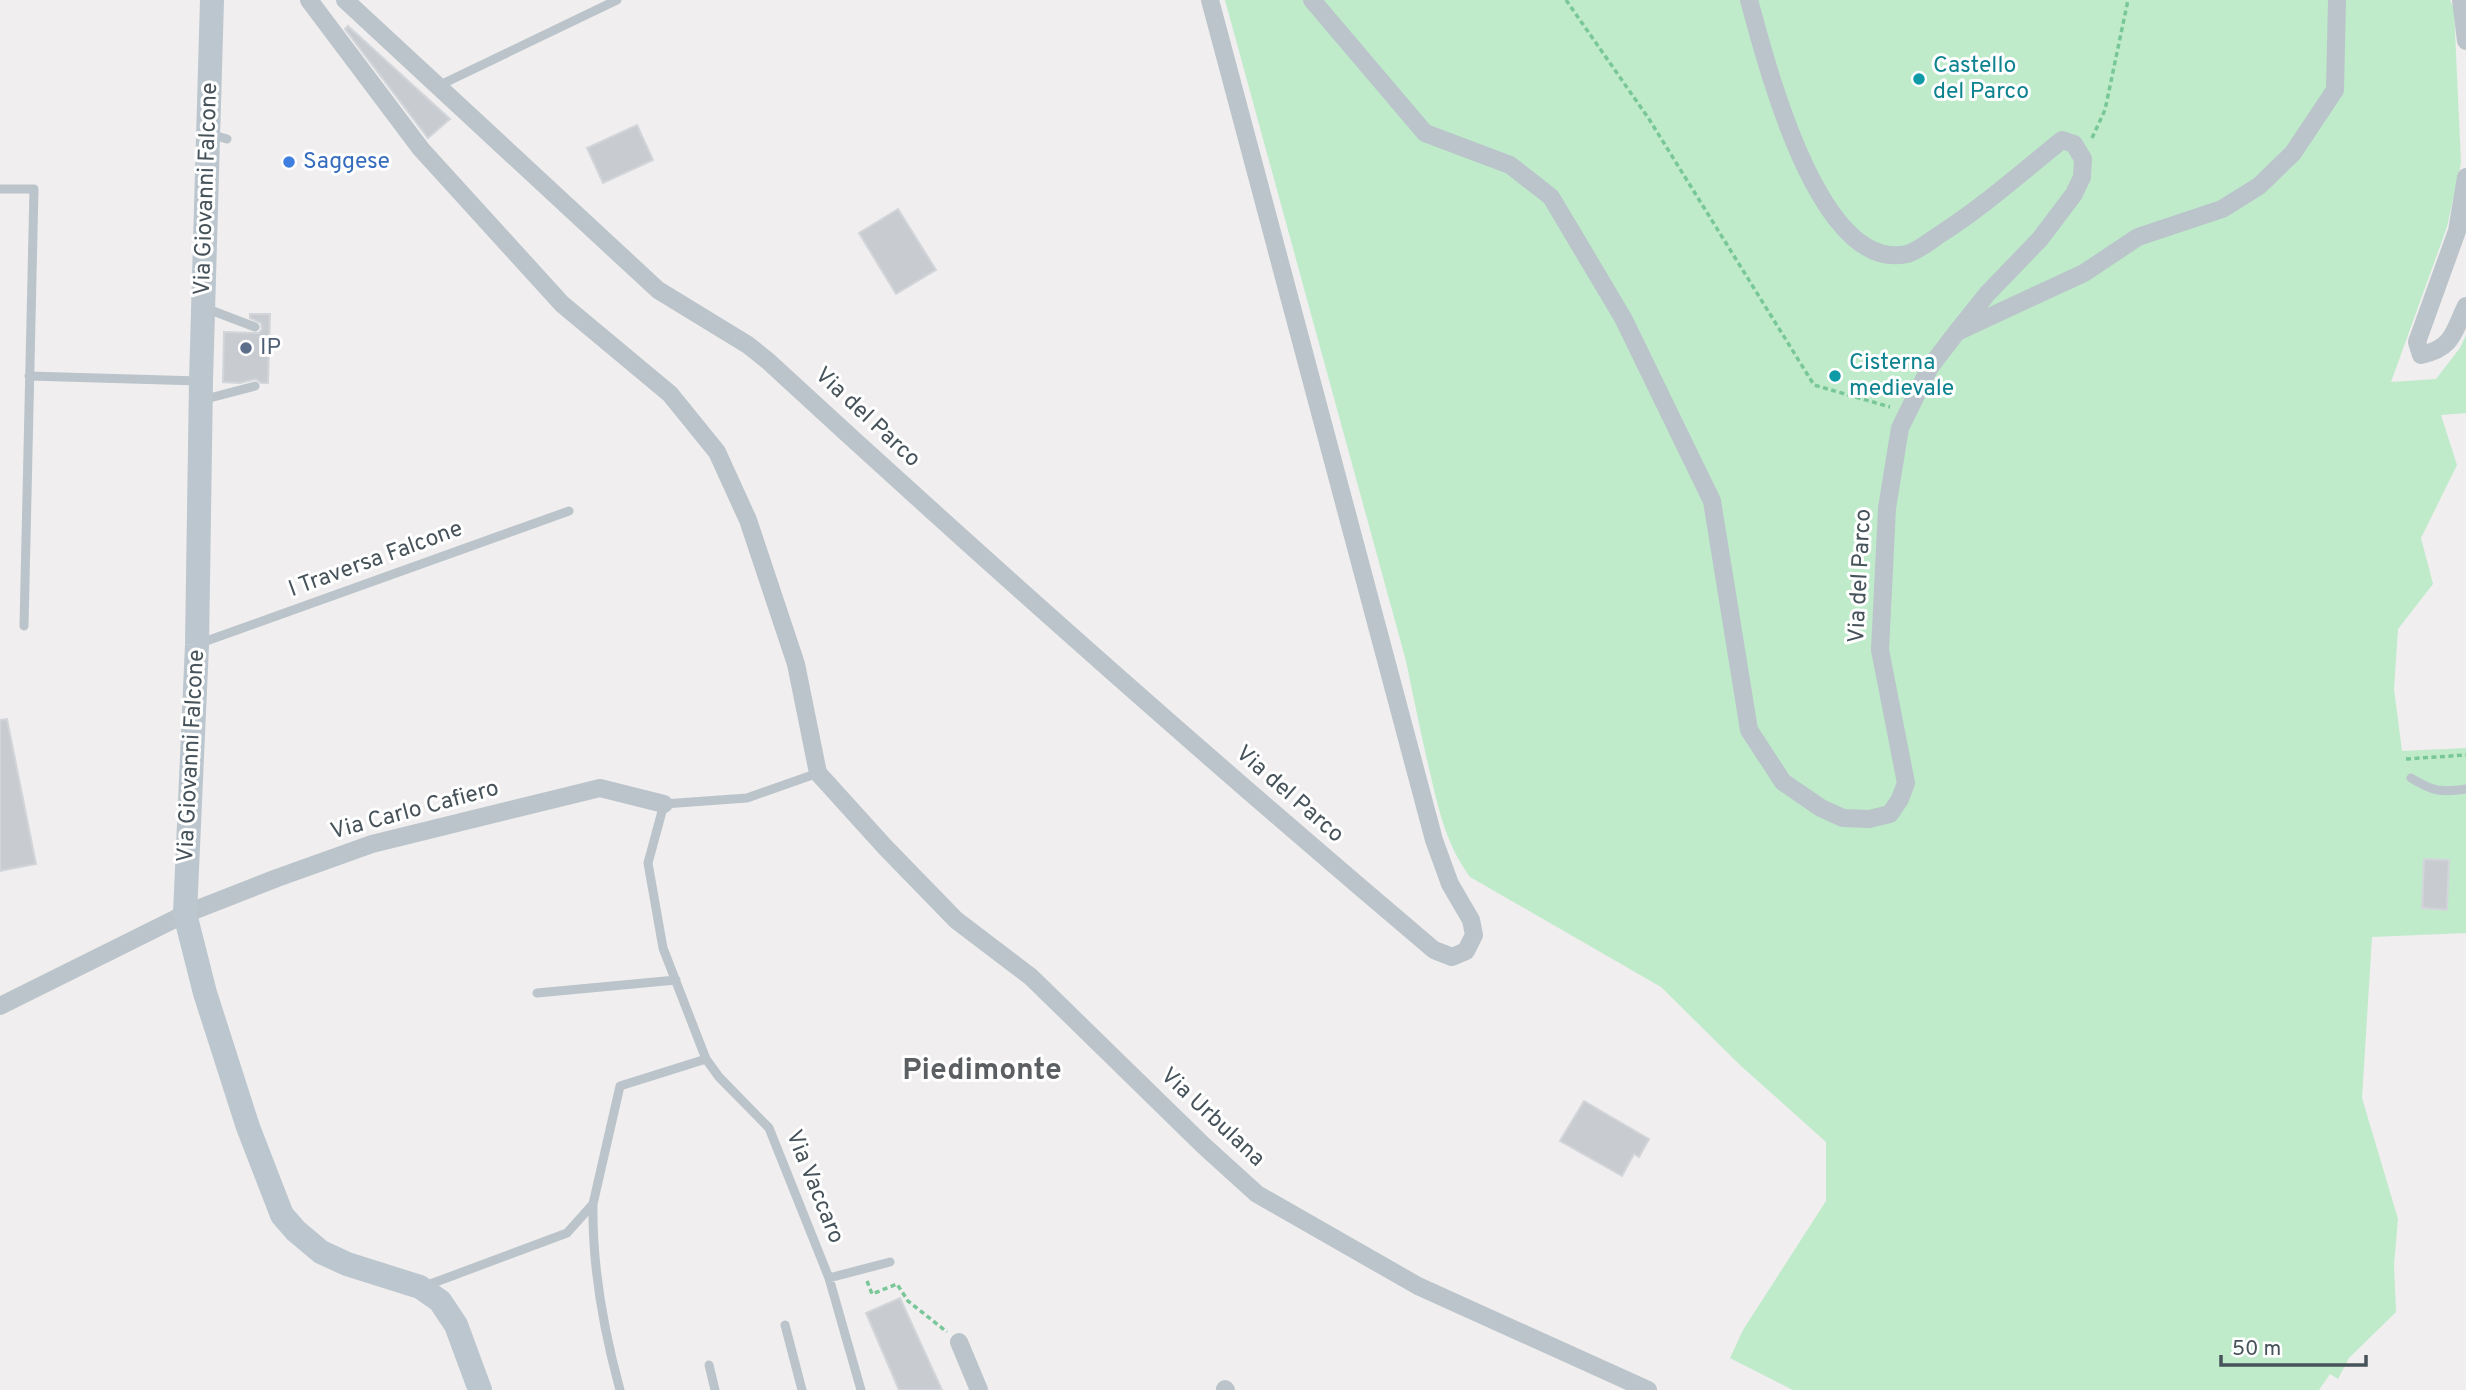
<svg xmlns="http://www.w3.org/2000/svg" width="2466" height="1390" font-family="Overpass,sans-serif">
<rect width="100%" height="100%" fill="#f0eeee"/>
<path fill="#bfebcb" d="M1225,0h1225l4,9 7,154 -14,64 -56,155 45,-3 24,-31 6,-13v78l-25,2 16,50 -36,73 12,46 -35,45 -4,60 8,62 64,-3v185l-94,4 -10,161 36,121 -4,46 2,47 -47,46 -11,21 -8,-5 -11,16h-526l-63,-32 13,-28 83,-129v-59l-85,-76 -80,-79 -191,-110c-23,-32 -30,-62 -39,-100 -9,-38 -17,-77 -25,-116z"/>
<path fill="#c8ccd0" stroke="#d2d5d9" stroke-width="2" d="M348,26l102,93 -22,19 -83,-109z
M637,125l16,35 -50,23 -16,-35z
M898,209l38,61 -40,24 -37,-61z
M250,314h20l-2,69h-7l-5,-4 -16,4 -17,-1 1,-50 35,1 3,-4 -1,-6 -11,-5z
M7,719l29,145 -36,7v-151z
M2424,859l25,1 -2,50 -25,-2z
M1584,1101l65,38 -10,18 -5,-3 -12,22 -62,-35z
M900,1298l42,92h-43l-33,-77z"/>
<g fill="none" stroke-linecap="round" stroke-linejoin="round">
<path stroke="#79c798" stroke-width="3.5" stroke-dasharray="5 3.5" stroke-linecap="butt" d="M1566,0l83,119 165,266 76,22
M2092,138l13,-28 23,-110
M2406,759l60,-4
M867,1281l5,13 25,-10 11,17 39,31"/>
<path stroke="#bac4ca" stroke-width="9" d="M438,86l179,-86
M210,134l17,5
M0,189h34l-10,437
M205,308l50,19
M29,376l170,5
M202,400l53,-14
M198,644l371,-133
M2411,778c21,13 30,15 55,11
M537,993l139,-13
M706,1059l13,18 50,51 60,150 61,-16
M593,1204c-1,64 10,124 27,186
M829,1278l32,112
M425,1286l142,-53 26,-29 27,-118 86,-27 -43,-111 -15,-85 16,-59 83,-6 71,-25
M785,1325l17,65
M709,1365l6,25"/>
<path stroke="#bac4ca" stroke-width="18" d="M309,0l112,149 141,155 108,90 47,58 31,68 48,144 22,109 67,74 71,73 75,57 173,169 53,48 161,92 230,104
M345,0l313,290 90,55 20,16c218,201 439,397 666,589l18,7 14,-6 8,-16 -3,-15 -21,-36 -16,-44 -224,-840
M1312,0l113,133 85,32 41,32 72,121 89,183 37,229 34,52 38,26 22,10 26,1 21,-5 10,-15 6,-16 -26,-133 7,-142 13,-80 30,-61 26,-34 31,-39 53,-55 34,-45 8,-17 1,-18 -9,-15 -12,-4c-41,33 -79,67 -123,95 -9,6 -21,16 -32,19 -89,20 -141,-193 -158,-254
M2461,0l5,41
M2466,177l-9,54 -40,111 4,13c32,-7 32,-22 45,-49
M1959,331l125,-58 54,-36 84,-28 37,-23 34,-33 42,-63 2,-90
M0,1006l185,-92 92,-36 95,-34 228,-56 64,16
M959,1342l20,48
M1225,1389l1,1"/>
<path stroke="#bbc6ce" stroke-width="24" d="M212,0l-11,381 -4,264 -12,269 20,79 43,134 34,88 14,16 25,21 26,12 73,23 20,14 16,24 24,65"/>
</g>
<g fill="#0f9aa8" stroke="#fff" stroke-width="2.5">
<circle cx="1919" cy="79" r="7"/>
<circle cx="1835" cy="376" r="7"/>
</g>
<circle fill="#3f7fe0" stroke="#fff" stroke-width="2.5" cx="289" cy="162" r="7"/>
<circle fill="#5c6f8a" stroke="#fff" stroke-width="2.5" cx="246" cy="348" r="7"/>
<g text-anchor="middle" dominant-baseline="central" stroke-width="6" stroke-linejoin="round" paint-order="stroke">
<g font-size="23" fill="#0d838f" stroke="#fff" text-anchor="start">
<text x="1933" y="66">Castello<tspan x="1933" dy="26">del Parco</tspan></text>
<text x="1849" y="363">Cisterna<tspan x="1849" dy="26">medievale</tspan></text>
</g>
<g font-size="23" fill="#366cbe" stroke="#fff" text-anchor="start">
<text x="303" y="162">Saggese</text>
</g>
<g font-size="23" fill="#47535a" stroke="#fff">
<text transform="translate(207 189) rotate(-88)">Via Giovanni Falcone</text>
<text transform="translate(867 418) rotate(43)">Via del Parco</text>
<text transform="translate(376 560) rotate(-20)">I Traversa Falcone</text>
<text transform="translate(1861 576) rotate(-87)">Via del Parco</text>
<text transform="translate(192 756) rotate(-87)">Via Giovanni Falcone</text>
<text transform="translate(1289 795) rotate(41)">Via del Parco</text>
<text transform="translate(415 811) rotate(-15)">Via Carlo Cafiero</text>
<text transform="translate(1212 1118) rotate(43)">Via Urbulana</text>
<text transform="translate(814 1187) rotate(68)">Via Vaccaro</text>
</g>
<g font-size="23" fill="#4e5e75" stroke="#fff" text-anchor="start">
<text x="260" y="348">IP</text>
</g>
<g font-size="30" font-weight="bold" fill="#5b5f62" stroke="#fff">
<text x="982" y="1071">Piedimonte</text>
</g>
</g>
<path d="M2221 1355v10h145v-10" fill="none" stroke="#47535a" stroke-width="3.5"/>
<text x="2232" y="1355" font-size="21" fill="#47535a" stroke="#ffffff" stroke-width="5" paint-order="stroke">50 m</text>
</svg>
